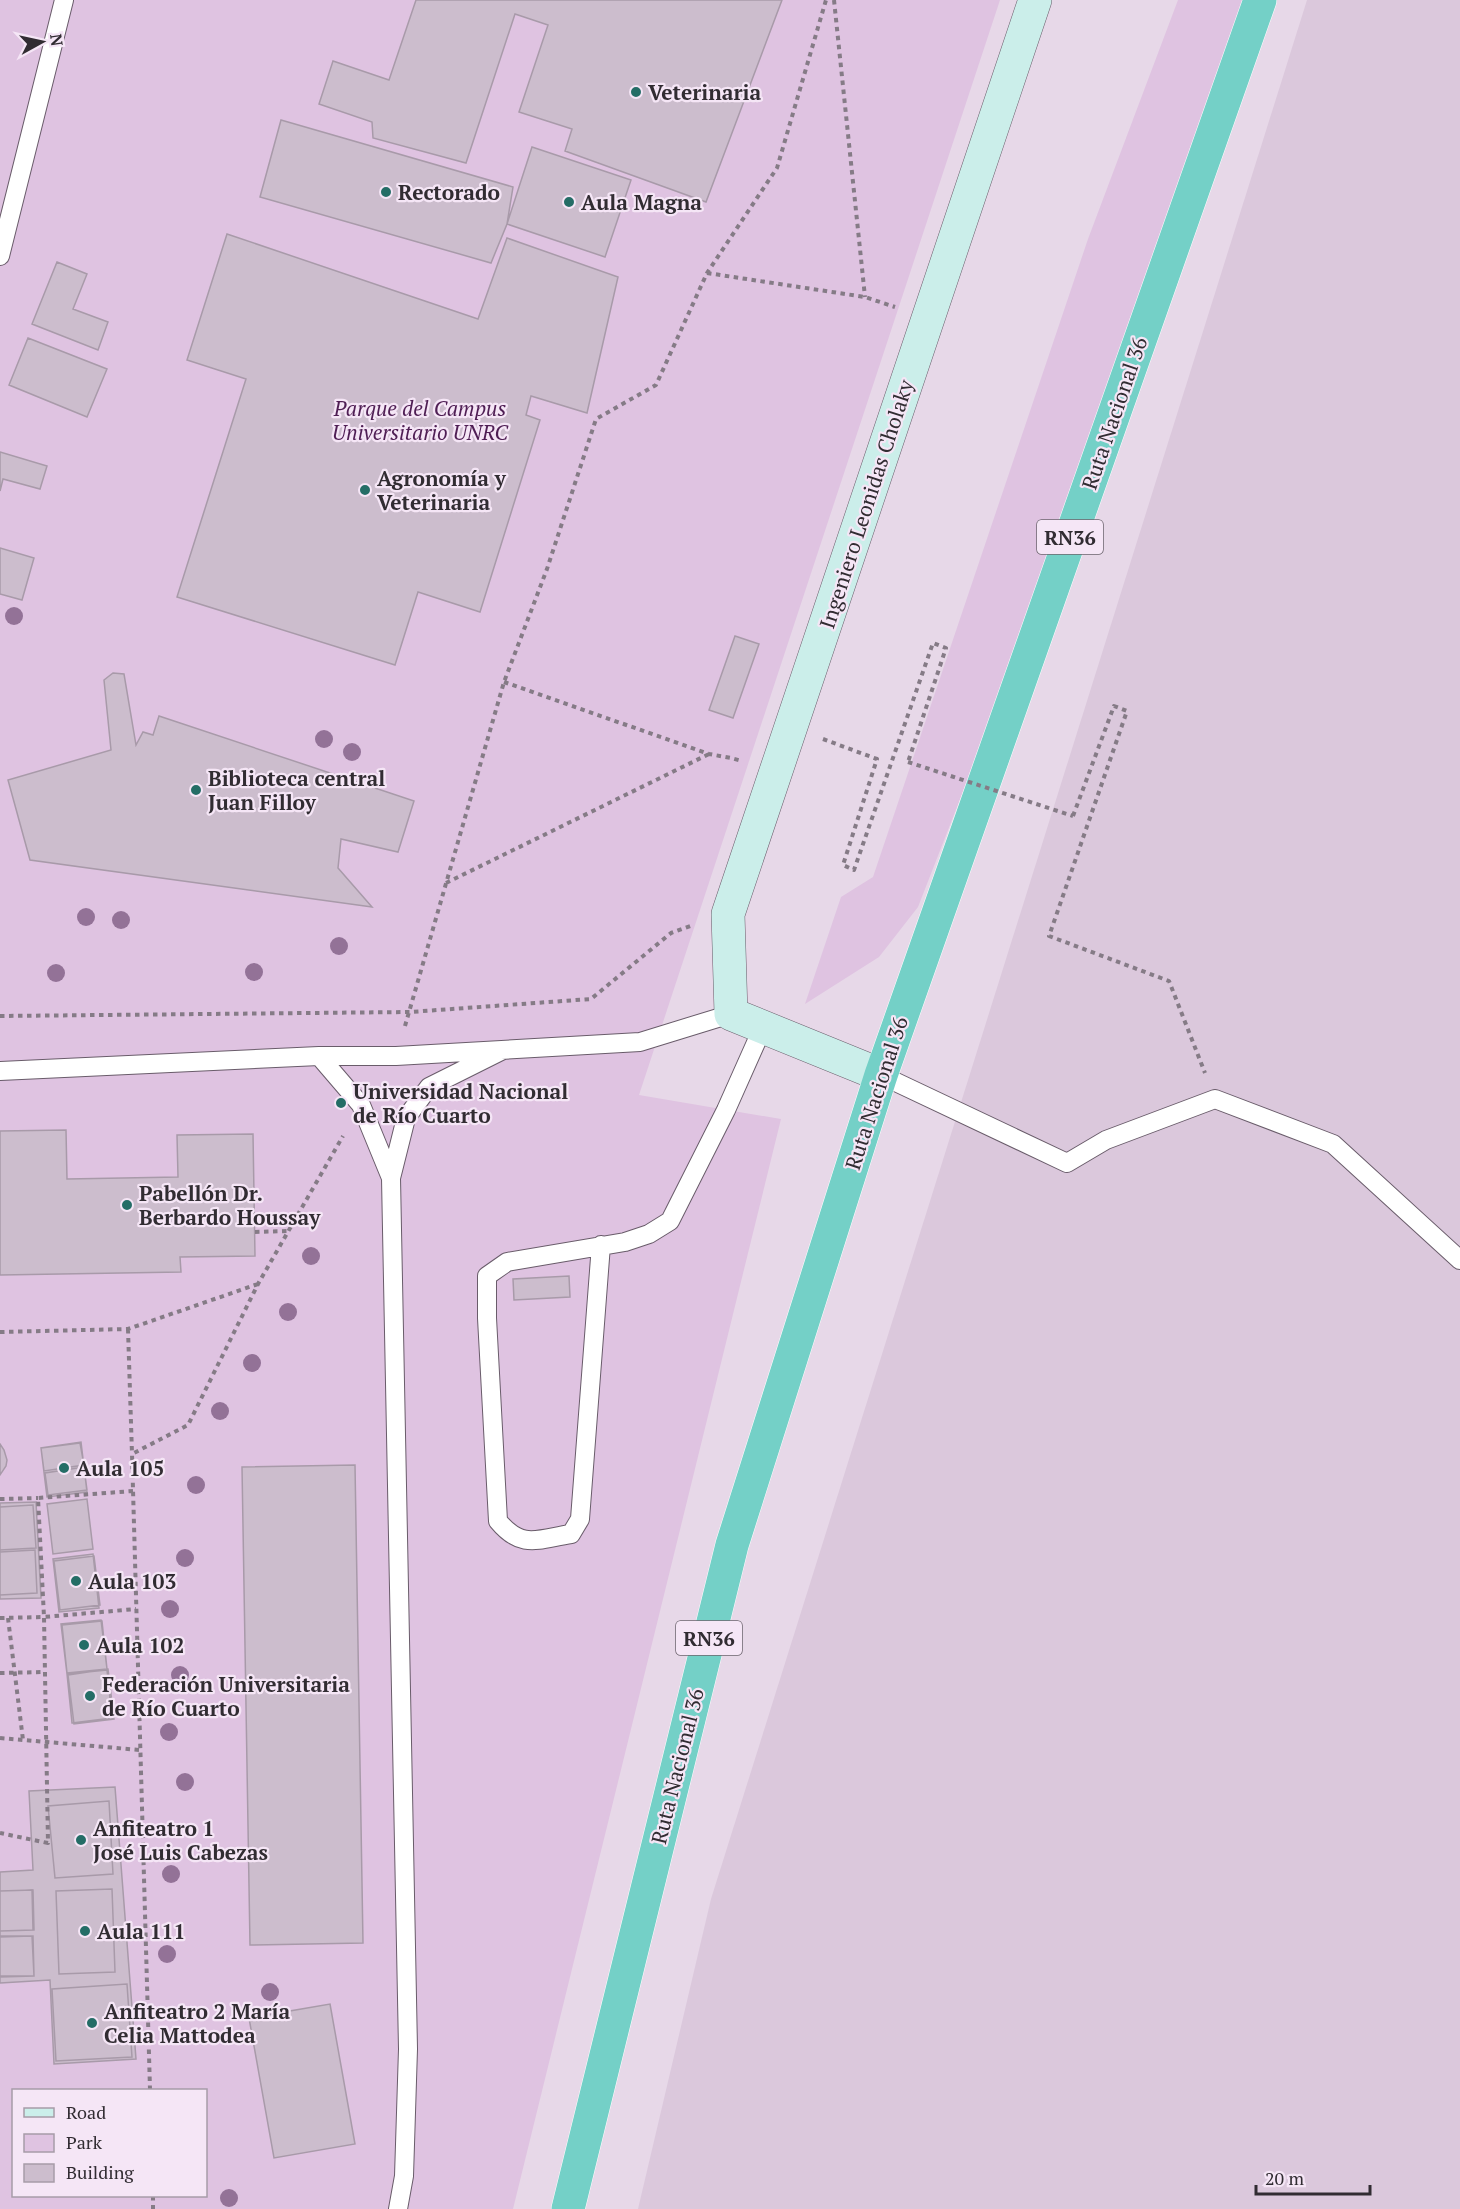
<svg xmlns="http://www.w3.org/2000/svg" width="1460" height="2209" font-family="'PT Serif',serif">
<rect width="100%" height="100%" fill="#e7d8e8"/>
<path fill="#dbc8dc" d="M1307,0h153v2209h-822l73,-310z"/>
<path fill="#dfc3e1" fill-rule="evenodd" d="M0,0h1000l-361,1095 142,24 -268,1090h-513zM14,2090h192v106h-192z
M1178,0h65l-261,743 -64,164 -39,50 -74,47 36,-107 32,-20 215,-638z"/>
<path fill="#ccbdcd" stroke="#a89aa9" stroke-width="1.5" d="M416,0h366l-76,202 -141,-51 7,-22 -53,-17 29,-87 -33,-11 -49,149 -93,-25 -1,-16 -53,-18 14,-43 56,19z
M281,120l232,67 -6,37 -16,39 -231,-66z
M532,147l99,33 -26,77 -98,-33z
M227,234l251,85 29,-81 111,39 -31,136 -56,-17 -5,19 14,5 -60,192 -62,-20 -23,73 -218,-68 69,-218 -59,-19z
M57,262l30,12 -14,35 35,13 -10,28 -66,-26z
M28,338l79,31 -20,48 -78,-32z
M0,452l47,14 -7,23 -37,-10 -3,12z
M0,548l34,10 -12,42 -22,-6z
M735,636l24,8 -26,74 -24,-8z
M113,673l11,1 12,71 7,-13 10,3 6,-19 255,85 -16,51 -57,-13 -3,29 34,39 -342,-47 -22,-80 103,-30 -7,-70z
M66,1130l1,49 111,-2 -1,-42 76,-1 2,122 -75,1 1,15 -181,3v-144z
M569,1276l1,21 -56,3 -1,-21z
M81,1442l6,50 -40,5 -6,-49z
M80,1443l4,22 -40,6 -3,-23z
M0,1444l4,6 3,10 -1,6 -6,9z
M355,1465l8,478 -113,2 -8,-478z
M84,1467l3,23 -39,5 -3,-22z
M87,1499l6,50 -40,5 -6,-50z
M36,1502l5,96 -41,1v-96z
M33,1505l3,43 -36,2v-43z
M35,1550l2,43 -37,2v-43z
M93,1554l6,54 -40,4 -6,-53z
M94,1556l6,49 -40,5 -6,-49z
M101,1620l6,49 -40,5 -6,-50z
M102,1621l5,48 -40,4 -5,-48z
M108,1669l6,50 -40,5 -6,-49z
M107,1670l5,48 -40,5 -5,-49z
M115,1787l21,272 -82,5 -4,-84 -50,3v-111l33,-2 -4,-79z
M109,1801l4,73 -58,4 -7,-72z
M112,1889l3,83 -56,2 -3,-83z
M32,1890l1,40 -33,1v-40z
M33,1890l1,40 -34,1v-40z
M0,1936h33l1,40h-34z
M32,1936l2,40 -34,1v-40z
M127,1984l5,73 -76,4 -4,-72z
M330,2004l25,140 -81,14 -25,-140z"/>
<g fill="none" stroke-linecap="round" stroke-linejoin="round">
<defs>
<path id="service" d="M0,256l64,-256
M319,1056l42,49 30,73
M0,1071l319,-15h77l244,-14 91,-28
M881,1075l186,88 39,-23 109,-41 118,45 127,116
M601,1245l-21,274 -9,15c-33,5 -49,16 -73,-13l-11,-203v-42l20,-14 118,-20 24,-8 21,-13 56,-111 37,-83
M398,2209l6,-33 4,-127 -17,-871 15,-60 23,-31 72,-36"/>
<path id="secondary" d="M881,1075l-150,-61 -3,-100 307,-914"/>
<path id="trunk" d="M568,2209l164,-664 149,-470 379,-1075"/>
</defs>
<use href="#service" stroke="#695c6a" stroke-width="20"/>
<use href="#secondary" stroke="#695c6a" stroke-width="34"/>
<use href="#trunk" stroke="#fff" stroke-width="34"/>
<path stroke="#857b86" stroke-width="4" stroke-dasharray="4.5 4.5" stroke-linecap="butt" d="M834,0l31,297
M707,273l158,24 30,10
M504,682l205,72 22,4 11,3
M823,739l54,20 -34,106 11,5 79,-227 13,5 -38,114
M1073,816l41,-110 13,5 -78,225 120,45 36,92
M446,883l263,-129
M0,1016l410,-4 181,-13 80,-66 22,-8
M405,1026l99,-344 43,-113 49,-150 60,-34 51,-112 70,-105 49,-168
M255,1232l34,-1
M128,1329l4,125
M0,1332l128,-3 130,-45
M133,1491l-95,7 6,119 92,-8
M0,1499l38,-1
M0,1618l44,-1 4,226 -48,-10
M8,1618l15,122
M0,1673l45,-1
M0,1738l140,12
M150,2090l-18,-636 56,-29 70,-141 85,-148
M153,2196v13"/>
<use href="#service" stroke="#fff" stroke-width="18"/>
<use href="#secondary" stroke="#cbeeea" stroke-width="33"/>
<use href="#trunk" stroke="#74d0c7" stroke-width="33"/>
<path stroke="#857b86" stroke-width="4" stroke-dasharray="4.5 4.5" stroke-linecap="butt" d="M908,762l165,54"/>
</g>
<g fill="#937297">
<circle cx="14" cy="616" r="9"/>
<circle cx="324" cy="739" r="9"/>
<circle cx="352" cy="752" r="9"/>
<circle cx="86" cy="917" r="9"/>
<circle cx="121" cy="920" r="9"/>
<circle cx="339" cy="946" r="9"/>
<circle cx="254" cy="972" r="9"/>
<circle cx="56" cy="973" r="9"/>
<circle cx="311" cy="1256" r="9"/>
<circle cx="288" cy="1312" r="9"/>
<circle cx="252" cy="1363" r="9"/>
<circle cx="220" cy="1411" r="9"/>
<circle cx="196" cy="1485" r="9"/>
<circle cx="185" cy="1558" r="9"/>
<circle cx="170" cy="1609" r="9"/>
<circle cx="180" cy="1675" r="9"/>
<circle cx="169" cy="1732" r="9"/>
<circle cx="185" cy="1782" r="9"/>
<circle cx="171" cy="1874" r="9"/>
<circle cx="167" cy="1954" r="9"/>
<circle cx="270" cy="1992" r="9"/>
<circle cx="229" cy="2198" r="9"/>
</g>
<g fill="#246d66" stroke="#f5e6f6" stroke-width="2">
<circle cx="636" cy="92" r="6"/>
<circle cx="386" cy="192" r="6"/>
<circle cx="569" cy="202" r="6"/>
<circle cx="365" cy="490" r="6"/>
<circle cx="196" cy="790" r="6"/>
<circle cx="341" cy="1103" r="6"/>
<circle cx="127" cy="1205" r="6"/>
<circle cx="64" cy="1468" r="6"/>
<circle cx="76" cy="1581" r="6"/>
<circle cx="84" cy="1645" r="6"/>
<circle cx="90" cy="1696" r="6"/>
<circle cx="81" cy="1840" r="6"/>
<circle cx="85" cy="1931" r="6"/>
<circle cx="92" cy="2023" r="6"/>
</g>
<g text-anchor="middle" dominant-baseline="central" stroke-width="4.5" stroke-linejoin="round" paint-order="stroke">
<g fill="#f5e6f6" stroke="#6c646d" stroke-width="1.5">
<rect x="1037" y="520" width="66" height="34" rx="4.5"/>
<rect x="676" y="1621" width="66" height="34" rx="4.5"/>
</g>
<g font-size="20" font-weight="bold" fill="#312c32">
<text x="1070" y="537">RN36</text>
<text x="709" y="1638">RN36</text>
</g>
<g font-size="21" font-weight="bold" fill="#312c32" stroke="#f5e6f6" text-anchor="start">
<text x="648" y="92">Veterinaria</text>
<text x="398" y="192">Rectorado</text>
<text x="581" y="202">Aula Magna</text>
<text x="377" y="478">Agronomía y<tspan x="377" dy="24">Veterinaria</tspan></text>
<text x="208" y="778">Biblioteca central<tspan x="208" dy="24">Juan Filloy</tspan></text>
<text x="353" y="1091">Universidad Nacional<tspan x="353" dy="24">de Río Cuarto</tspan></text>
<text x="139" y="1193">Pabellón Dr.<tspan x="139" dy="24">Berbardo Houssay</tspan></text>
<text x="76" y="1468">Aula 105</text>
<text x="88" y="1581">Aula 103</text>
<text x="96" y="1645">Aula 102</text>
<text x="102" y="1684">Federación Universitaria<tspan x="102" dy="24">de Río Cuarto</tspan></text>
<text x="93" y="1828">Anfiteatro 1<tspan x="93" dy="24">José Luis Cabezas</tspan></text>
<text x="97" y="1931">Aula 111</text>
<text x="104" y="2011">Anfiteatro 2 María<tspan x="104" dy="24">Celia Mattodea</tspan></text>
</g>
<g font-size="21" font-style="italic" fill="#4f1e54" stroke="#f5e6f6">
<text x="420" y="408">Parque del Campus<tspan x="420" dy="24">Universitario UNRC</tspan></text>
</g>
<g font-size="21" fill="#312c32" stroke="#f5e6f6">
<text transform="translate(1114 413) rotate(-71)">Ruta Nacional 36</text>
<text transform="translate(866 504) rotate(-72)">Ingeniero Leonidas Cholaky</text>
<text transform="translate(876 1093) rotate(-72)">Ruta Nacional 36</text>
<text transform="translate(677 1766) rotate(-76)">Ruta Nacional 36</text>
</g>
</g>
<rect x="12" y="2089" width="195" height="108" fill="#f5e6f6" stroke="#a79ca8" stroke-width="1.5"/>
<rect x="24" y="2108" width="30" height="9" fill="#cbeeea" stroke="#a79ca8" stroke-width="1.5"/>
<text x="66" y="2119" font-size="18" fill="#312c32">Road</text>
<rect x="24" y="2134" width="30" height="18" fill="#dfc3e1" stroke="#a79ca8" stroke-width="1.5"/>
<text x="66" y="2149" font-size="18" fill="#312c32">Park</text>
<rect x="24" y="2164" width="30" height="18" fill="#ccbdcd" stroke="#a79ca8" stroke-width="1.5"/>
<text x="66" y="2179" font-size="18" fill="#312c32">Building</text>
<g transform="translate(42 42) rotate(82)" stroke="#f5e6f6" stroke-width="4.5" paint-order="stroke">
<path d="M0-4.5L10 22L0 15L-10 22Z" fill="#312c32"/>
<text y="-9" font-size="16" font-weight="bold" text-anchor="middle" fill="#312c32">N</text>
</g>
<path d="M1256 2185v9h114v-9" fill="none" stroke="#312c32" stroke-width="3"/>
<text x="1265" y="2185" font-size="18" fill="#312c32" stroke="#f5e6f6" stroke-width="4.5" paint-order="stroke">20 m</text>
</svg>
